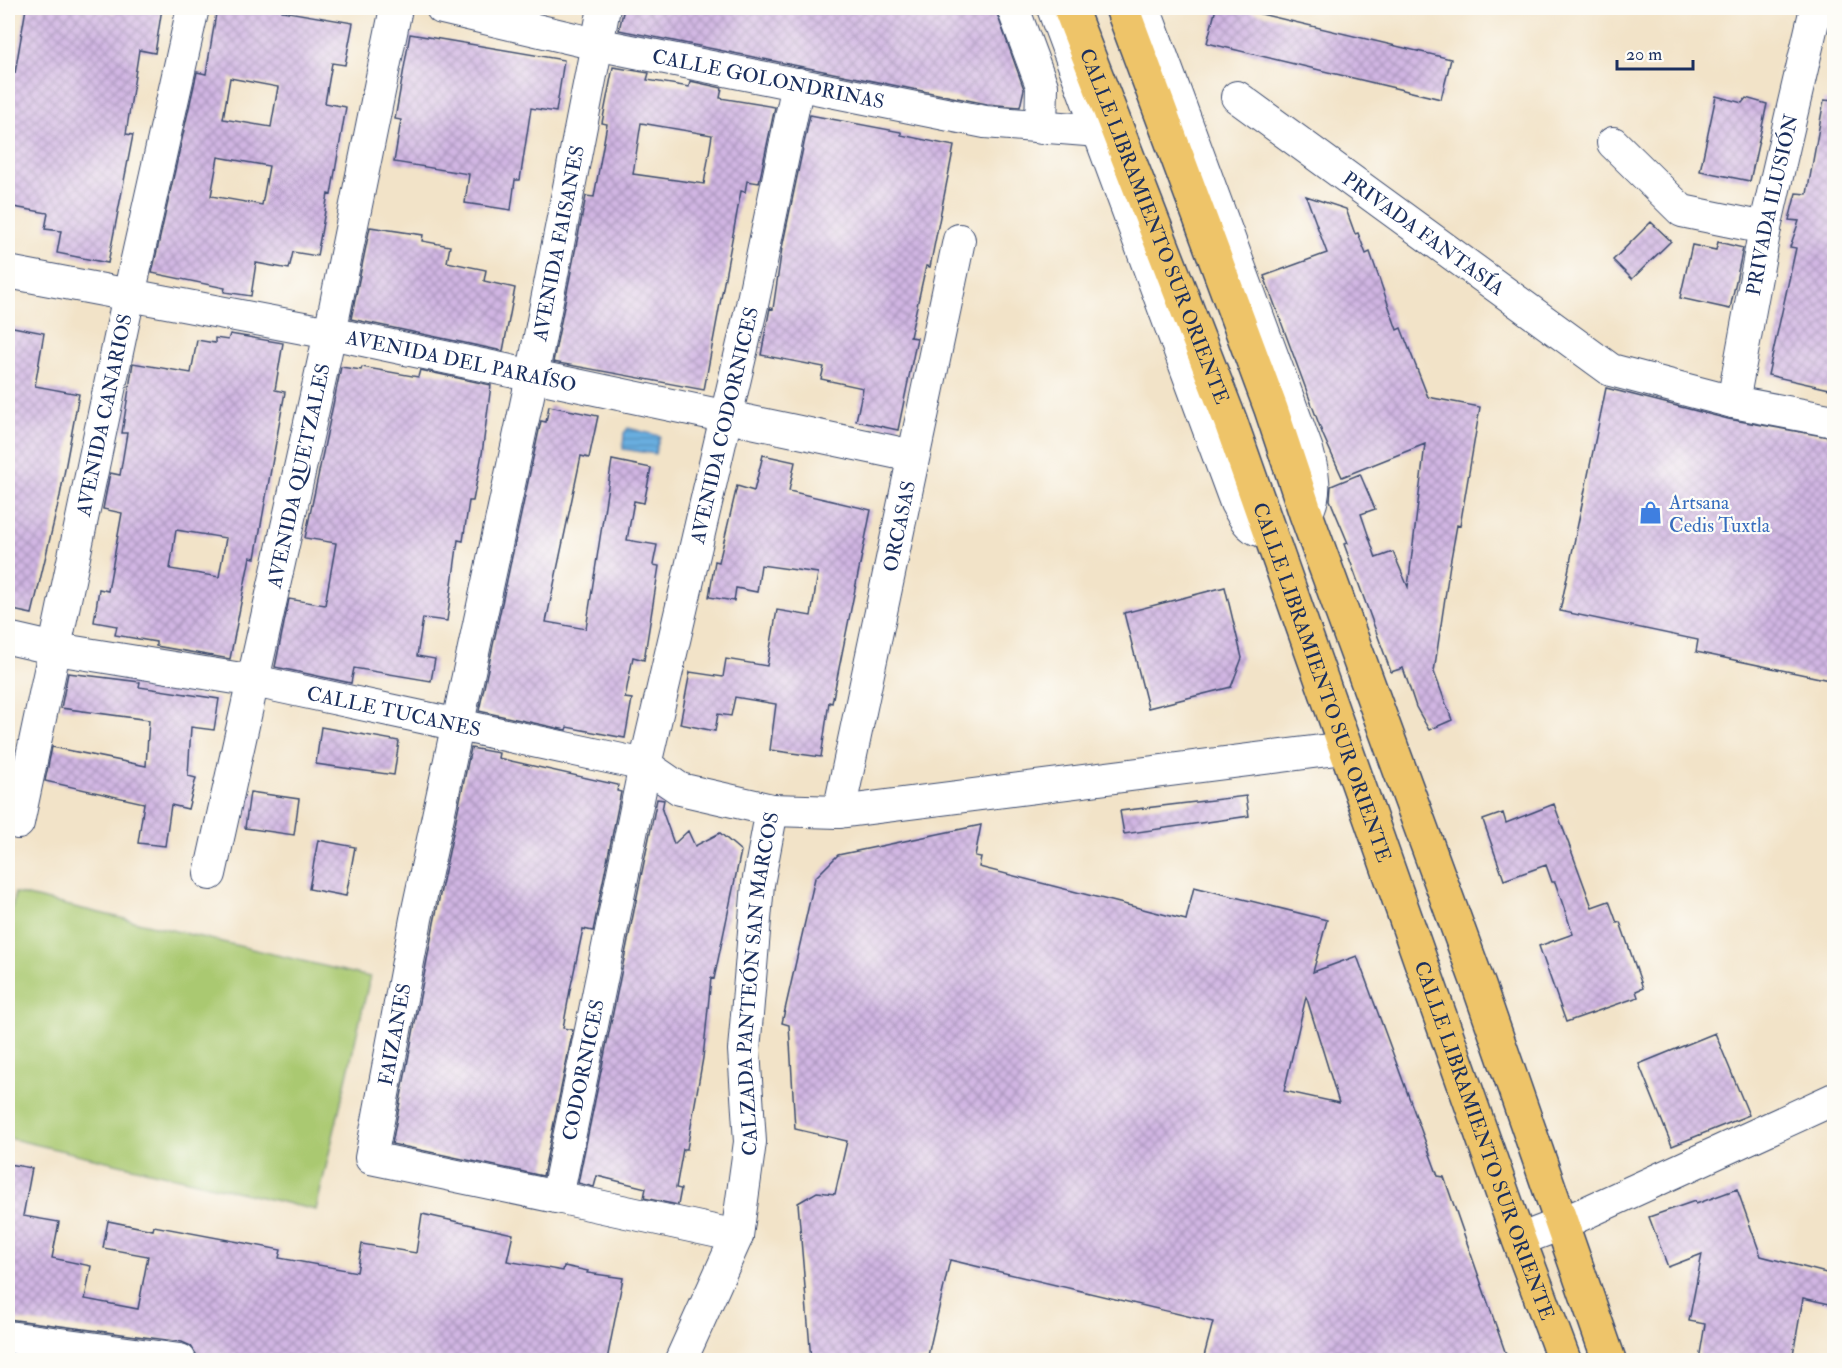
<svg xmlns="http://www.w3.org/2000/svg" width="1842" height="1368" font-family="'IM FELL Double Pica',serif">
<defs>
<pattern id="water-rules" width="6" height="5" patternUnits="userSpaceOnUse" patternTransform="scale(1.5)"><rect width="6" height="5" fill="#69afe0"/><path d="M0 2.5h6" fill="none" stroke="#568fb9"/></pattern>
<pattern id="building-cross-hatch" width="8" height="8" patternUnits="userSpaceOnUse" patternTransform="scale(1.5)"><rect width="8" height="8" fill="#d1b6e3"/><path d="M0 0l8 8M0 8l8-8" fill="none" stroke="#a994bb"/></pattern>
</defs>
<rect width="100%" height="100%" fill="#fdfcf7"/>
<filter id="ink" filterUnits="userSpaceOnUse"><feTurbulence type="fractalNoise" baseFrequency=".0167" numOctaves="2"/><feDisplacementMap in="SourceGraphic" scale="12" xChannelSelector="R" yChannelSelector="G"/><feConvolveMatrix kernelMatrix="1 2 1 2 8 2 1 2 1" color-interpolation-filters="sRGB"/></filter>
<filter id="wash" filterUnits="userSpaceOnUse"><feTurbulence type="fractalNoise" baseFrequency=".008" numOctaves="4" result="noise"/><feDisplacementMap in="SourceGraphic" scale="24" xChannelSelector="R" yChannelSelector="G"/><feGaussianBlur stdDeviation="1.35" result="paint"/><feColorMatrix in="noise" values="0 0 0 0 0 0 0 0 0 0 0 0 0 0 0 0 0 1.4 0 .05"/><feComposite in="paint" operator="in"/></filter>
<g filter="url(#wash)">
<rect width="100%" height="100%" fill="#f2e3c8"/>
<path fill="#aac971" stroke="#627c68" stroke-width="1.5" d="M15,893l355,84 -54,233 -308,-72v-211z"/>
<path fill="url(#water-rules)" stroke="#426f9f" stroke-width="1.5" d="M628,428l32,8 -5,18 -32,-5 1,-16z"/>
<g id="blocks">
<path fill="url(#building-cross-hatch)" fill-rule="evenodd" d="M26,8h56l34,5 1,-5h45l-7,45 -16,-3 -13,84 7,1 -25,128 -51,-10 4,-22 -16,-2 3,-16 -40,-7v-134l7,1z
M217,8h66l-1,3 71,12 -8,42 -13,-2 -7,40 21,4 -15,88 -3,-1 -11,62 -24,-4 -4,17 -33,-6 -5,33 -27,-4 1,-4 -73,-15 45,-201 9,2zM230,78l48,9 -7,40 -48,-8zM218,157l51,9 -7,39 -51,-9z
M624,8h371l29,81 -4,18 -33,-3 -368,-74z
M1216,8h20l215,51 -10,40 -234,-56z
M410,34l154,26 -8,52 -25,-4 -11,72h-5l-4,30 -46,-7 4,-29 -75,-12 7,-42 -6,-1z
M613,67l36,6 -2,7 42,7 1,-6 32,7 -2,10 55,9 -16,76 -12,-2 -2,11 -4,-1 -37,199 -151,-28 33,-166 8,1 13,-73 -5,-1zM641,123l71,12 -8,49 -71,-10z
M1716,96l26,7 4,-5 21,6 -17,77 -50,-10z
M1824,100l10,1v289l-66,-15 28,-127 -6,-1 9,-26 -10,-1 7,-27 11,1z
M810,115l91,17v3l53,11 -24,121 -4,-1 -16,71 7,1 -19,92 -42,-9 7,-33 -42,-9 3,-12 -63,-12 9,-47 3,1 9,-61z
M1306,196l40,13 9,25 3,-1 8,21 4,-2 27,78 4,-2 27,69 52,10 -20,119 -3,-1 -7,39 -16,108 18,48 -23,10 -13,-23 -13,-39 -12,4 -47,-128 4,-1 -18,-43 1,-14 29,-12 15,35 -14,5 15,44 17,-6 15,35 17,-143 -83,33 -19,-42 -59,-159 63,-23z
M1651,222l20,19 -39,38 -19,-19z
M370,227l53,8 -1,6 28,5 -3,16 39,8 -2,11 31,7 -12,63 -152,-32z
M1718,242l25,6 -13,61 -50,-11 12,-53 24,5z
M8,326l36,7 -9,53 44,8 -19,102 -28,118 -24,-5z
M230,334l53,9 -8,47 10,2 -30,166 -5,-1 -20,102 -74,-13v-4l-41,-7 2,-9 -23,-4 5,-33 9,2 14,-78 -19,-4 7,-36 10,2 7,-42h-5l11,-70 58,10 6,-33 18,3v-5l13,2zM176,530l50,8 -7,39 -49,-8z
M341,367l20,3 1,-3 56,10 2,-7 71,15 -9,69 -9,47h-4l-6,40 -5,-1 -11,81 -24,-3 -6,38 18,3 -4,22 -77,-13 -3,15 -76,-16 14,-68 36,6 11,-62 -31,-5z
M1606,388l122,31 106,19v243l-138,-29 2,-12 -138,-29z
M549,406l49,10 -9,42 -8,-2 -35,166 40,7 26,-169 39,8 -7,35 -10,-2 -7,39 30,5 -4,20 6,1 -15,94 -11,-3 -8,41 7,1 -7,39 -58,-11 -1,3 -87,-19 62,-290 5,1z
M763,455l32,7 -6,29 82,19 -39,193 -3,-1 -8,55 -51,-7 6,-46 -41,-7 -4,19 -13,-2 -3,17 -35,-7 10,-52 33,5 3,-18 41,7 10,-56 34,6 7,-43 -57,-8 -4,27 -21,-4 -2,13 -25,-4 6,-36 4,1 18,-76 17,5z
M1225,587l17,71 -11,29 -83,21 -24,-95z
M68,673l72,9 -1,5 80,12 -5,31 -23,-3 -3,49 8,2 -8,31 -17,-4 -6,41 -27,-3 6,-40 -99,-22 7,-34 94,19 3,-46 -88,-12z
M321,727l78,14 -5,34 -78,-11z
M471,748l28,5 -1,5 120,27 -1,6 4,1 -28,139 -10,-2 -13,61 -7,38 10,2 -30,146 -151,-32 42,-221z
M250,792l49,7 -5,36 -49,-7z
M1246,796l3,20 -125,18 -4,-23z
M657,799l7,1 -2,10 12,34 14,-13 7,15 25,-13 21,18 -27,128 -3,-1 -8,80 -16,91h-4l-7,39 5,1 -3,16 -34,-7 2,-10 -49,-12 -3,11 -16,-4z
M1554,804l38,103 17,-6 8,22 3,-1 23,66 -7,3 2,6 -72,25 -27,-76 34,-12 -18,-52h-3l-6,-17 -42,15 -21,-60 20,-7 3,10z
M981,825l-6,31 6,1 -2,10 207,53 8,-33 133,33 -14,52 44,-16 81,220 6,1 64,183h-305l10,-38 -263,-62 -23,100h-116l-13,-157 19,-11 18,2 12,-53 -52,-12 -6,-104 -7,-2 33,-145 23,-23zM1306,997l1,2 32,104 -55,-12z
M318,840l37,7 -9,49 -37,-7z
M1715,1033l34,82 -77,31 -33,-82z
M8,1164l24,4 -9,48 36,6 -7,36 39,8 -6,33 53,10 10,-53 -45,-8 5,-27 45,9 1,-4 127,24 -2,8 78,14 5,-28 54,9 6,-39 91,20 -6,27 56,10 1,-5 24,5 -1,2 36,5 -16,82h-384l-26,-4 -6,-10 -9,-4 -174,-23z
M1737,1189l24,67 73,19v30l-31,-7 -11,62h-93l6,-36 -16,-3 13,-67 -34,13 -19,-50 46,-16 1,3z"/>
</g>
</g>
<g filter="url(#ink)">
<use href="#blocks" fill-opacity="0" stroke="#3b4a6e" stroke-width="1.5"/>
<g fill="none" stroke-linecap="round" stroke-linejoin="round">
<defs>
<g id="minor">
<path id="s1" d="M442,8l154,36 389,78 114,9"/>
<path d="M1013,8l29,78 -1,42"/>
<path d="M1053,8l183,495c8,15 15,30 34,28"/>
<path d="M1144,8l163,442c6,22 11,43 -1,64"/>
<path id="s2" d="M1237,97l374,273 122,32 101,19"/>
<path d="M1613,143l69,68 83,17"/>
<path id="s3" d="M8,272l322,61 583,123"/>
<path id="s4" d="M1733,402l32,-174 51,-220"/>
<path id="s5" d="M8,638l48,11 198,32 391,84 35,24 92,21"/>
<path id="s6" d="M839,812l120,-572"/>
<path id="s7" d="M18,823l111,-528 64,-287"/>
<path id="s8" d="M210,874l120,-541 66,-325"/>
<path id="s9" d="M557,1197l-186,-39 45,-239 116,-542 72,-369"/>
<path id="s10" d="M737,1236l-180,-39 88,-432 107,-460 46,-221"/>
<path d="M1519,1240l42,-16 273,-125"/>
<path d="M8,1337l172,23"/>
<path id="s11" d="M681,1360l56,-124 13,-94 -6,-92 14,-166 14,-74 67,2 505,-64"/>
</g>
<g id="major">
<path id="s12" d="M1070,8l160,412 289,820 45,120"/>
<path d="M1122,8l149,401 35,105 173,472 130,374"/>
</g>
</defs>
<use href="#minor" stroke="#3b4a6e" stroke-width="34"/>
<use href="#major" stroke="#3b4a6e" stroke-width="36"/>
<use href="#minor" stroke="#fff" stroke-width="32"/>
<use href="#major" stroke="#eec469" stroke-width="33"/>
</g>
</g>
<defs>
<symbol id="shop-bare" viewBox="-9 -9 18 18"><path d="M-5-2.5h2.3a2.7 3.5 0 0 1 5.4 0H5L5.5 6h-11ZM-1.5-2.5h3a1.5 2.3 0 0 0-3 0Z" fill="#3f7fe0" stroke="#fdfcf7" stroke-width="2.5" paint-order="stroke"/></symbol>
</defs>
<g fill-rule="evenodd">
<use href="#shop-bare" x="1634" y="496" width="33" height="33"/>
</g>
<g text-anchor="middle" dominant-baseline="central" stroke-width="4.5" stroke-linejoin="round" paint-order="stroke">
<g font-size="20" fill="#1b2f5e" stroke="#fdfcf7">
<text stroke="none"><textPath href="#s1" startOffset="334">CALLE GOLONDRINAS</textPath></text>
<text stroke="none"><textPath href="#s4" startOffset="201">PRIVADA ILUSIÓN</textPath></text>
<text stroke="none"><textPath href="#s12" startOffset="234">CALLE LIBRAMIENTO SUR ORIENTE</textPath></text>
<text stroke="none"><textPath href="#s2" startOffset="231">PRIVADA FANTASÍA</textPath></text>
<text stroke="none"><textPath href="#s9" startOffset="1124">AVENIDA FAISANES</textPath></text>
<text stroke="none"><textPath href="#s3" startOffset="462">AVENIDA DEL PARAÍSO</textPath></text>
<text stroke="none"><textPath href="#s7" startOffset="417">AVENIDA CANARIOS</textPath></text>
<text stroke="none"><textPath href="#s10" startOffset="974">AVENIDA CODORNICES</textPath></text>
<text stroke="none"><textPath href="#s8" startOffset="408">AVENIDA QUETZALES</textPath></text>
<text stroke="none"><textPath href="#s6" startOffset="292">ORCASAS</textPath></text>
<text stroke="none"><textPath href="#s12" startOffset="720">CALLE LIBRAMIENTO SUR ORIENTE</textPath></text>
<text stroke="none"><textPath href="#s5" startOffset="393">CALLE TUCANES</textPath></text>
<text stroke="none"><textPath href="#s11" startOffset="390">CALZADA PANTEÓN SAN MARCOS</textPath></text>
<text stroke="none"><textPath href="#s9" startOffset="316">FAIZANES</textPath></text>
<text stroke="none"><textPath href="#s10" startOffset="314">CODORNICES</textPath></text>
<text stroke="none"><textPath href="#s12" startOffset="1206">CALLE LIBRAMIENTO SUR ORIENTE</textPath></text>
</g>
<g font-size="20" fill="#366cbe" stroke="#fdfcf7" text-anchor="start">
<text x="1669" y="502">Artsana<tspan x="1669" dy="23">Cedis Tuxtla</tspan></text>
</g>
</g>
<rect width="1842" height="1368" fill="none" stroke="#fdfcf7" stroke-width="30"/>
<path d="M1617 60v9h76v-9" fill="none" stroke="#1b2f5e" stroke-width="3"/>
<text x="1626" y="60" font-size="18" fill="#1b2f5e" stroke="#fdfcf7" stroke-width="4.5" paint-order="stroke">20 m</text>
</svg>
